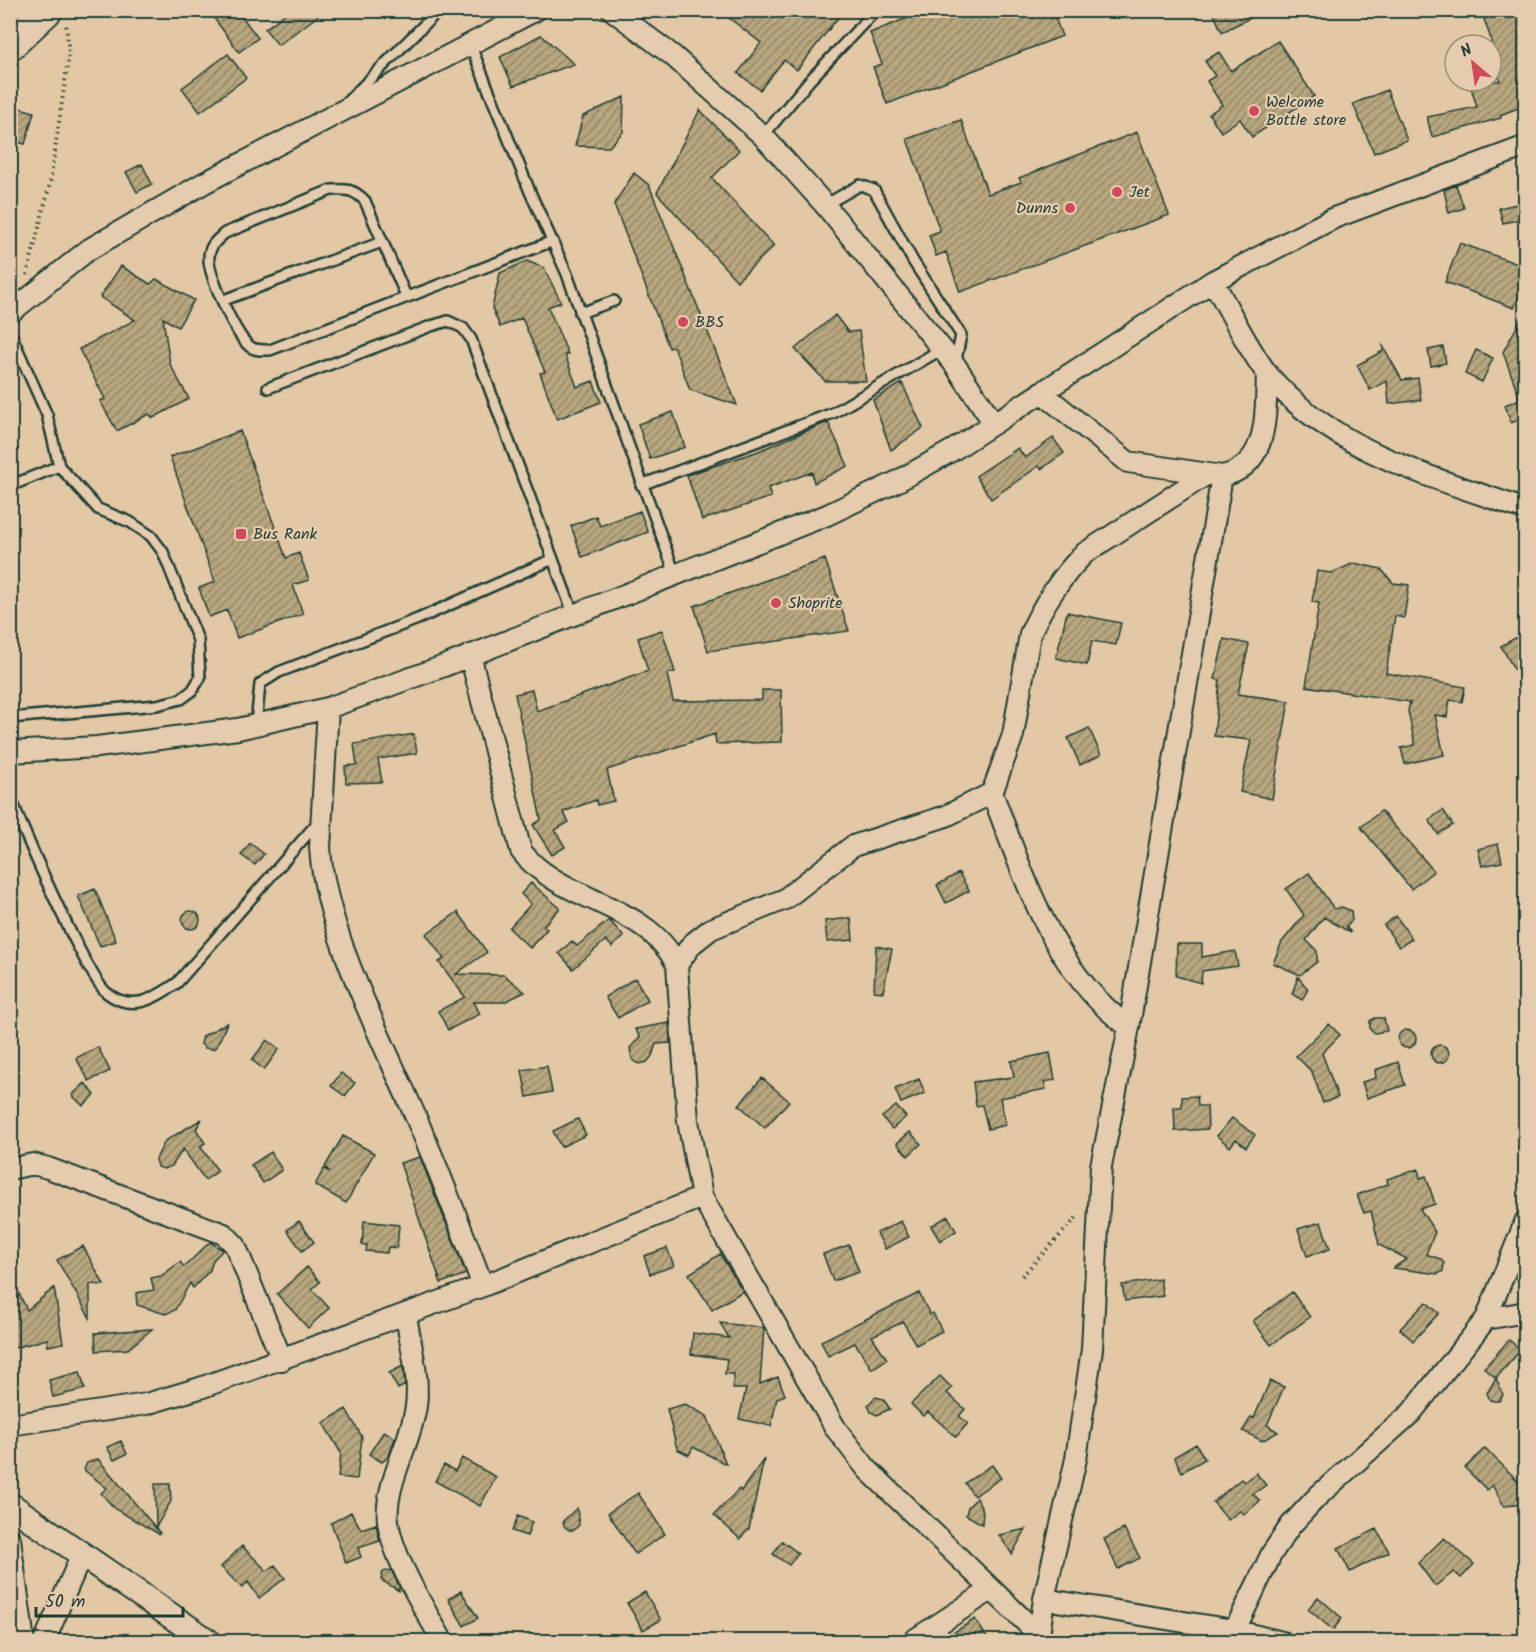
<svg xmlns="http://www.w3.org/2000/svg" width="1536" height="1652" font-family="Kalam,sans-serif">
<defs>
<pattern id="building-hatch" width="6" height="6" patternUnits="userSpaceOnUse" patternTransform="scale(1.5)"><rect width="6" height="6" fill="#b7a67e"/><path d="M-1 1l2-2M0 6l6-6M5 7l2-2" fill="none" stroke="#948868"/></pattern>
</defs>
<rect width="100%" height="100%" fill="#e3c8a5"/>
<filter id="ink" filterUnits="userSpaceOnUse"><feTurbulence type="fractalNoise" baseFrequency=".0167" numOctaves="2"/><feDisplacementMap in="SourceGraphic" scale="12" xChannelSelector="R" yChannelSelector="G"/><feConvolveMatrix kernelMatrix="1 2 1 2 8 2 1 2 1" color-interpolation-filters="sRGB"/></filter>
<g filter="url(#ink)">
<path fill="url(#building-hatch)" stroke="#1f3d34" stroke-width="1.5" d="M208,10h29l21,28 -19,14z
M290,10h36l-48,35 -13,-16z
M719,10h125l-47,60 -13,-10 -24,30 -22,-17 23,-30z
M927,10h125l10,26 -175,68 -14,-37 9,-3 -12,-31z
M1212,10h54l-44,22z
M1489,10h37v95l-26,10 1,3 -69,19 -5,-20 50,-10 -8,-26h31l-9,-26v-16l-7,-20 8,-3z
M541,35l33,29 -61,22 -13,-29z
M1278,41l36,55 -62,41 -12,-18 -19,13 -12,-18 13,-9 -15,-24 8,-5 -10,-15 14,-9 12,19z
M228,54l18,24 -46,34 -18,-24z
M1387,90l20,50 -33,13 -21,-49z
M624,97l-1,35 -14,15 -34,-1 8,-30z
M10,105l24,7 -9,32 -15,-4z
M700,110l39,40 -27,28 62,68 -37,35 -80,-88z
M961,120l27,74 33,-12 -2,-4 118,-46 32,83 -209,77 -14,-40 -10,4 -7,-21 11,-4 -33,-92z
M142,164l10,20 -15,8 -11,-20z
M634,173l15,12 88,220 -47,-15 -16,-43 -5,1 -55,-144z
M1456,185l8,23 -15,5 -5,-23z
M1526,202v16l-23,5 -4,-15z
M1460,243l66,24v12l-12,29 -69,-26z
M527,261l17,7 17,34 -13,5 20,47 -3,1 12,32 16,-6 8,21 -44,17 -17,-46 5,-1 -23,-54 -22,9 -8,-19 8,-35z
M121,266l29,18 6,-5 38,21 -16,27 -15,-9 7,46 19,35 -36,19 -4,-4 -32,17 -17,-30 5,-2 -26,-50 56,-29 -35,-23z
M1526,310v107l-15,6 -6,-18 15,-6 -17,-47z
M835,315l13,17 11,-1 7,50h-41l-30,-32z
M1383,346l19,34 16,-2 3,22 -32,4 -2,-23 -17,9 -13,-25 26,-14z
M1443,347l3,16 -15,3 -3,-16z
M1476,350l17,8 -11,24 -17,-8z
M902,383l21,45 -32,22 -18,-50z
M673,412l12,35 -35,12 -12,-35z
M828,422l20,44 -34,17 -2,-11 -44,16 3,9 -69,23 -15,-45 69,-23z
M240,431l46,127 13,-5 10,27 -16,5 10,29 -66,24 -10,-28 -18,7 -10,-29 16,-6 -45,-125z
M1053,438l11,15 -23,16 -2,-3 -48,33 -15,-23 42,-28 7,10z
M640,511l8,21 -66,25 -11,-31 25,-10 4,10z
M825,559l24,72 -141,20 -14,-45z
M1354,563l27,6 12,14 16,2 -5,33 -9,-2 -9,57 79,14 -3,15 -12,-2 -3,17 -12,-2 9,40 -39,9 -4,-16 14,-3 -7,-34 2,-9 -104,-16 13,-83 -7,-1 5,-31 15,2z
M1067,612l54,11 -5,22 -24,-4 -5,24 -31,-7z
M662,630l13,42 -8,2 6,27 89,-1v-10h19l1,52 -66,2 -1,-10 -108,36 7,31 -17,4 -1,-5 -33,12 6,10 -14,8 10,17 -13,8 -19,-30 8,-5 -26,-126 17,-4 5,21 111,-40 -10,-33z
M1526,632v58l-25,-44z
M1224,639l25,5 -11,50 51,7 -17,98 -32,-7 11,-52 -37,-4 6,-56 -5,-1z
M1089,728l12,27 -21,10 -12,-27z
M414,734l3,19 -39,6 4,23 -36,1 -1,-17 12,-1 -3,-21z
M1443,810l10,15 -15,9 -9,-14z
M1381,811l53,60 -23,18 -50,-62z
M250,843l14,11 -9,11 -14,-10z
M1498,844l4,18 -20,4 -4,-17z
M959,873l10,18 -23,12 -9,-18z
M1309,873l25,36 8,-2 9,4 1,9 -6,6 5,7 -27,-16 -18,23 11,11v11l-17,13 -27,-12 9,-21 22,-27 -18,-26z
M531,883l29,25 -17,18 4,3 -17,19 -21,-20 22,-24 -10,-10z
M95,889l21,52 -16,5 -22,-50z
M182 920a9 9 0 1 1 18 0a9 9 0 1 1-18 0Z
M458,912l29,40 -31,22 48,1 21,17 -21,10h-30l6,12 -32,16 -10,-19 27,-14 -26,-35 5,-3 -18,-25z
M1396,916l16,23 -13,8 -15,-22z
M851,918l2,22 -26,2 -2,-21z
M609,920l15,17 -12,10 -6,-7 -33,29 -14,-16 13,-12 5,5z
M1177,944h25v13l33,-6 3,15 -36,5 -1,12 -25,-7z
M876,946l16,3 -9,43 -9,-1z
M1298,977l10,12 -6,11 -10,-6z
M635,978l13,22 -30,18 -13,-21z
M1375,1018h9l3,13 -12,2 -5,-4v-8z
M227,1023l-10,23 -4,3 -8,-1 -4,-4 2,-8z
M669,1023l1,20 -14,1 -4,12 -5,6 -8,2 -7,-5 -2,-11 10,-11 -5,-8z
M1329,1024l11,11 -18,18 16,44 -15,6 -11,-31 -16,-16z
M1398 1039a9 9 0 1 1 18 0a9 9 0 1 1-18 0Z
M267,1040l12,9 -15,21 -12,-10z
M1431 1054a9 9 0 1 1 18 0a9 9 0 1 1-18 0Z
M98,1047l12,24 -21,10 -13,-23z
M1050,1053l5,27 -11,2 2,7 -46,9 6,27 -18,4 -6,-24 -6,1 -3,-24 41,-5 -3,-16z
M1398,1062l7,23 -38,13 -5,-16 14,-4 -1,-8z
M547,1066l5,26 -25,5 -5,-27z
M341,1073l14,10 -10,13 -14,-10z
M762,1078l27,23 -24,27 -26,-23z
M919,1079l6,14 -24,10 -6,-14z
M85,1083l10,12 -12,11 -11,-11z
M1197,1096l1,10h9l1,23 -33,2 -1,-24h8v-10z
M896,1106l10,11 -14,12 -10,-12z
M1232,1118l23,17 -9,12 -10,-8 -6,8 -13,-11z
M202,1119l-6,10 9,14 -5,3 18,25 -13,9 -22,-31 -11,17 -8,3 -6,-2 -2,-8 9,-18z
M578,1119l8,16 -25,12 -8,-16z
M910,1132l11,12 -13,12 -11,-13z
M343,1136l31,17 -28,50 -31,-18 9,-16 6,3 -5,-5z
M271,1152l11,18 -19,13 -12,-18z
M420,1157l46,117 -25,9 -41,-120z
M1418,1169l2,9 6,-2 9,28 -15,5 15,23 -9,22 14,5 4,4 -1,8 -5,3 -45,-6 14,-9 -28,-14 -8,-34 -7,2 -7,-18 31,-11 -1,-5z
M948,1216l8,15 -16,10 -9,-15z
M299,1221l15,21 -12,9 -15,-21z
M364,1221l35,4 -2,23 -9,-1 -1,6 -21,-2 1,-6h-5z
M901,1221l8,16 -24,12 -8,-16z
M1321,1222l9,27 -23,7 -9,-27z
M210,1242l13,8 -10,10 -3,10 -17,18 -3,-5 -15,27 -10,4 -28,-9 -1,-12 18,-3 -3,-12 10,-2 19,-14 4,5z
M849,1245l10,27 -26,9 -10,-27z
M83,1246l21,39 -14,-1v34l-33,-58z
M667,1248l7,18 -24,8 -6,-18z
M720,1254l23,37 -31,19 -23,-36z
M307,1267l13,15 -8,7 17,19 -21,20 -31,-34z
M10,1275l17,35 27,-22 9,55 -15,3 -1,-7 -33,9 -4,-16z
M1160,1279l3,17 -38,5 -3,-16z
M1292,1292l18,25 -39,28 -18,-24z
M919,1293l11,22 3,-2 9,18 -26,14 -13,-23 -31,14 15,23 -15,10 -17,-26 -27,13 -7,-15z
M1426,1302l13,11 -26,28 -13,-12z
M720,1323l44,5 -4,56 18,-7 7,18 -8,3 -6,28 -32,-7 7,-30h-13l1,-15h-9l2,-15 -36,-5 2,-21 36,5z
M152,1329l-24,20 -32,2 -1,-18z
M1509,1340l12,10 -25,28 -12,-10z
M403,1366l2,19 -7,4 -9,-16z
M80,1372l5,17 -32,8 -4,-17z
M940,1376l12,12 -5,5 18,16 -6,7 9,7 -12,14 -28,-25 -5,4 -12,-12z
M1496,1378l7,17 -4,6h-5l-4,-1 -3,-7z
M1270,1381l14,6 -17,38 11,7 -16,9 -19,-10 8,-14 3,1z
M875,1397l8,2 7,10 -13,6 -6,-3 -3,-7z
M685,1404l22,12 19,48 -33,-17 -4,8 -12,-6 -10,-40z
M346,1409l16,28 -5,42 -19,-2 3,-24 -18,-30z
M384,1431l11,7 -6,18 -7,6 -13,-8z
M121,1441l6,13 -13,6 -7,-13z
M1196,1444l9,15 -23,13 -8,-15z
M1485,1448l41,41v15l-22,2 -12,-21 -5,5 -22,-22z
M462,1458l34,19 -16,29 -45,-25 9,-16 11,6z
M98,1459l62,74 -1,1 -44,-25 -14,-16 6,-5 -23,-18 3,-7z
M764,1459l-15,70 -9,10 -26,-24 25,-26 2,2z
M992,1465l9,13 -27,18 -9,-13z
M1256,1473l10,12 -13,9 7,7 -16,13 -4,-3 -12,9 -15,-18 28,-23 3,3z
M155,1484h15l1,17 -15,26z
M638,1493l27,41 -30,20 -27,-41z
M977,1498l6,13 -1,13 -16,-9 2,-8z
M577,1508l2,17 -5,5h-5l-5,-4 -1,-5z
M351,1512l10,17 15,-5 4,17 -22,7 3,9 -15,6 -15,-40z
M518,1516l14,6 -5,14 -15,-5z
M1026,1529l-14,25 -13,-19z
M1124,1529l16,29 -22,11 -14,-30z
M1377,1529l12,23 -39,20 -12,-24z
M1444,1538l30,26 -13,14 -7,-6 -19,14 -17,-23z
M782,1541l16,12 -9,12 -16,-11z
M242,1546l25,25 8,-6 10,13 -26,20 -11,-16 -6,6 -21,-21z
M391,1570l8,16v5l-18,-11 2,-8z
M461,1591l17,27 -14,8 -16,-27z
M645,1592l16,28 -18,10 -16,-27z
M1318,1597l24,21 -9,12 -25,-21z
M975,1619l14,22h-49z"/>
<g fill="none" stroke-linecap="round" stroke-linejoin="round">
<defs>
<path id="service" d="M470,44l61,150 36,80 108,300
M349,100l90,-90
M763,136l46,-55 67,-71
M825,205l35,-20 14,5 39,71 48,74 -6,30
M406,296l-41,-95c-11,-12 -19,-12 -34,-11l-106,43c-8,7 -15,12 -16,23 -2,17 26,77 39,89 6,6 14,5 22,5l283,-109
M224,300l158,-58
M580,313l34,-12
M10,332l37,83 12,51 39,43 32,13 21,14 12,16 35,88 2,38 -8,13 -11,8 -24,6 -147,13
M268,388l163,-62 17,-5 15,7 8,11 102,274
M641,485l192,-72 109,-64
M10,486l49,-20
M256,725l4,-41 19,-12 139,-53 135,-60
M10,794c8,28 78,184 97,199 26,20 48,5 70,-10l142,-162"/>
<path id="minor" d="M612,10l60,45 91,81 62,69 130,160 38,57
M1213,281c16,28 36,70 56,95 65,76 165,101 257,134
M10,313l78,-63 116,-67 332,-173
M1041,392l87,70 94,14c48,-10 43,-63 45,-102
M470,655l51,196c40,52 125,51 156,114l11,156 14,76 134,232 31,40 172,166
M328,708l-8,139c4,79 58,184 90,257 27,60 50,121 73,182
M10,752l87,-5 141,-18 90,-21 116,-42 383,-151 71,-34 55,-31 260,-169 121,-63 192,-72
M992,793c33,84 60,179 137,234
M677,965l15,-21 19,-15 74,-30 68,-53 93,-30 46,-23 21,-58 17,-101c12,-28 33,-60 55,-81l122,-79
M10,1169l23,-5 15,4 176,66 11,11 47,115
M406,1315c4,29 14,62 10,91 -5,37 -32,79 -28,115 4,35 37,89 55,121
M1486,1319l40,-7
M10,1425l136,-21 54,-16 283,-102 219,-89
M10,1539l14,103
M1044,1599l189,31 49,12
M44,1642l38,-88
M911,1642l80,-52
M1041,1642l-2,-7 5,-36 32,-140 16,-110 9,-183 28,-139 93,-551
M1229,1642l43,-89 19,-28 27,-29 93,-83 75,-94 40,-99"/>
<path id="tertiary" d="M10,1505l199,137"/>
<path id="primary" d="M10,45l37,-35"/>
</defs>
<use href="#service" stroke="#1f3d34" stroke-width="14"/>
<use href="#minor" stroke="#1f3d34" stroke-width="24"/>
<use href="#tertiary" stroke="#1f3d34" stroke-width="28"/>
<use href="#primary" stroke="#1f3d34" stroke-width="34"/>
<path stroke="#1f3d34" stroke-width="4" stroke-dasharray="1.5 4.5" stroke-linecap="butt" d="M27,275l23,-91 19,-130 -3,-31
M1022,1276l56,-60"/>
<use href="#service" stroke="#e6ccae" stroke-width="9"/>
<use href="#minor" stroke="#e6ccae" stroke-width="20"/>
<use href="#tertiary" stroke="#e6ccae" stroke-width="24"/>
<use href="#primary" stroke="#e6ccae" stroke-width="30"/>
</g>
</g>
<g fill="#d1495b" stroke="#e6ccae" stroke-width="2">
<circle cx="1254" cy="111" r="6"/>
<circle cx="1117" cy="192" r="6"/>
<circle cx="1070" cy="208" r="6"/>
<circle cx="683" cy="322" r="6"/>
<rect x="235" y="528" width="12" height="12" rx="3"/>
<circle cx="776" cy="603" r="6"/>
</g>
<g text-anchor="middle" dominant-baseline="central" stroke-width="4.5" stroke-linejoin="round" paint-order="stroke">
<g font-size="16" fill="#1f3d34" stroke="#e6ccae" text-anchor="start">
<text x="1266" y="102">Welcome<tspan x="1266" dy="18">Bottle store</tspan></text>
<text x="1129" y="192">Jet</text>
<text x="1058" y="208" text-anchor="end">Dunns</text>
<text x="695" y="322">BBS</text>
<text x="253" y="534">Bus Rank</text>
<text x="788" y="603">Shoprite</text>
</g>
</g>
<rect width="1536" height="1652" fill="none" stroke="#e6ccae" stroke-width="36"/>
<rect x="18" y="18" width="1500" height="1616" fill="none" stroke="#1f3d34" stroke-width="2" filter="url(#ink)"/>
<g transform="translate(1473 63) rotate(331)"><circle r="28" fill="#e6ccae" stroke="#96937d" stroke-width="1.5"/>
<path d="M0-4.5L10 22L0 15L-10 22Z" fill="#d1495b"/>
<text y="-9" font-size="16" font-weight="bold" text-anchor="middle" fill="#1f3d34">N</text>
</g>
<path d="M36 1607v9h147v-9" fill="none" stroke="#1f3d34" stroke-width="3"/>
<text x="45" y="1607" font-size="18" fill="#1f3d34" stroke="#e6ccae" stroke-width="4.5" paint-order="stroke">50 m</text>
</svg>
